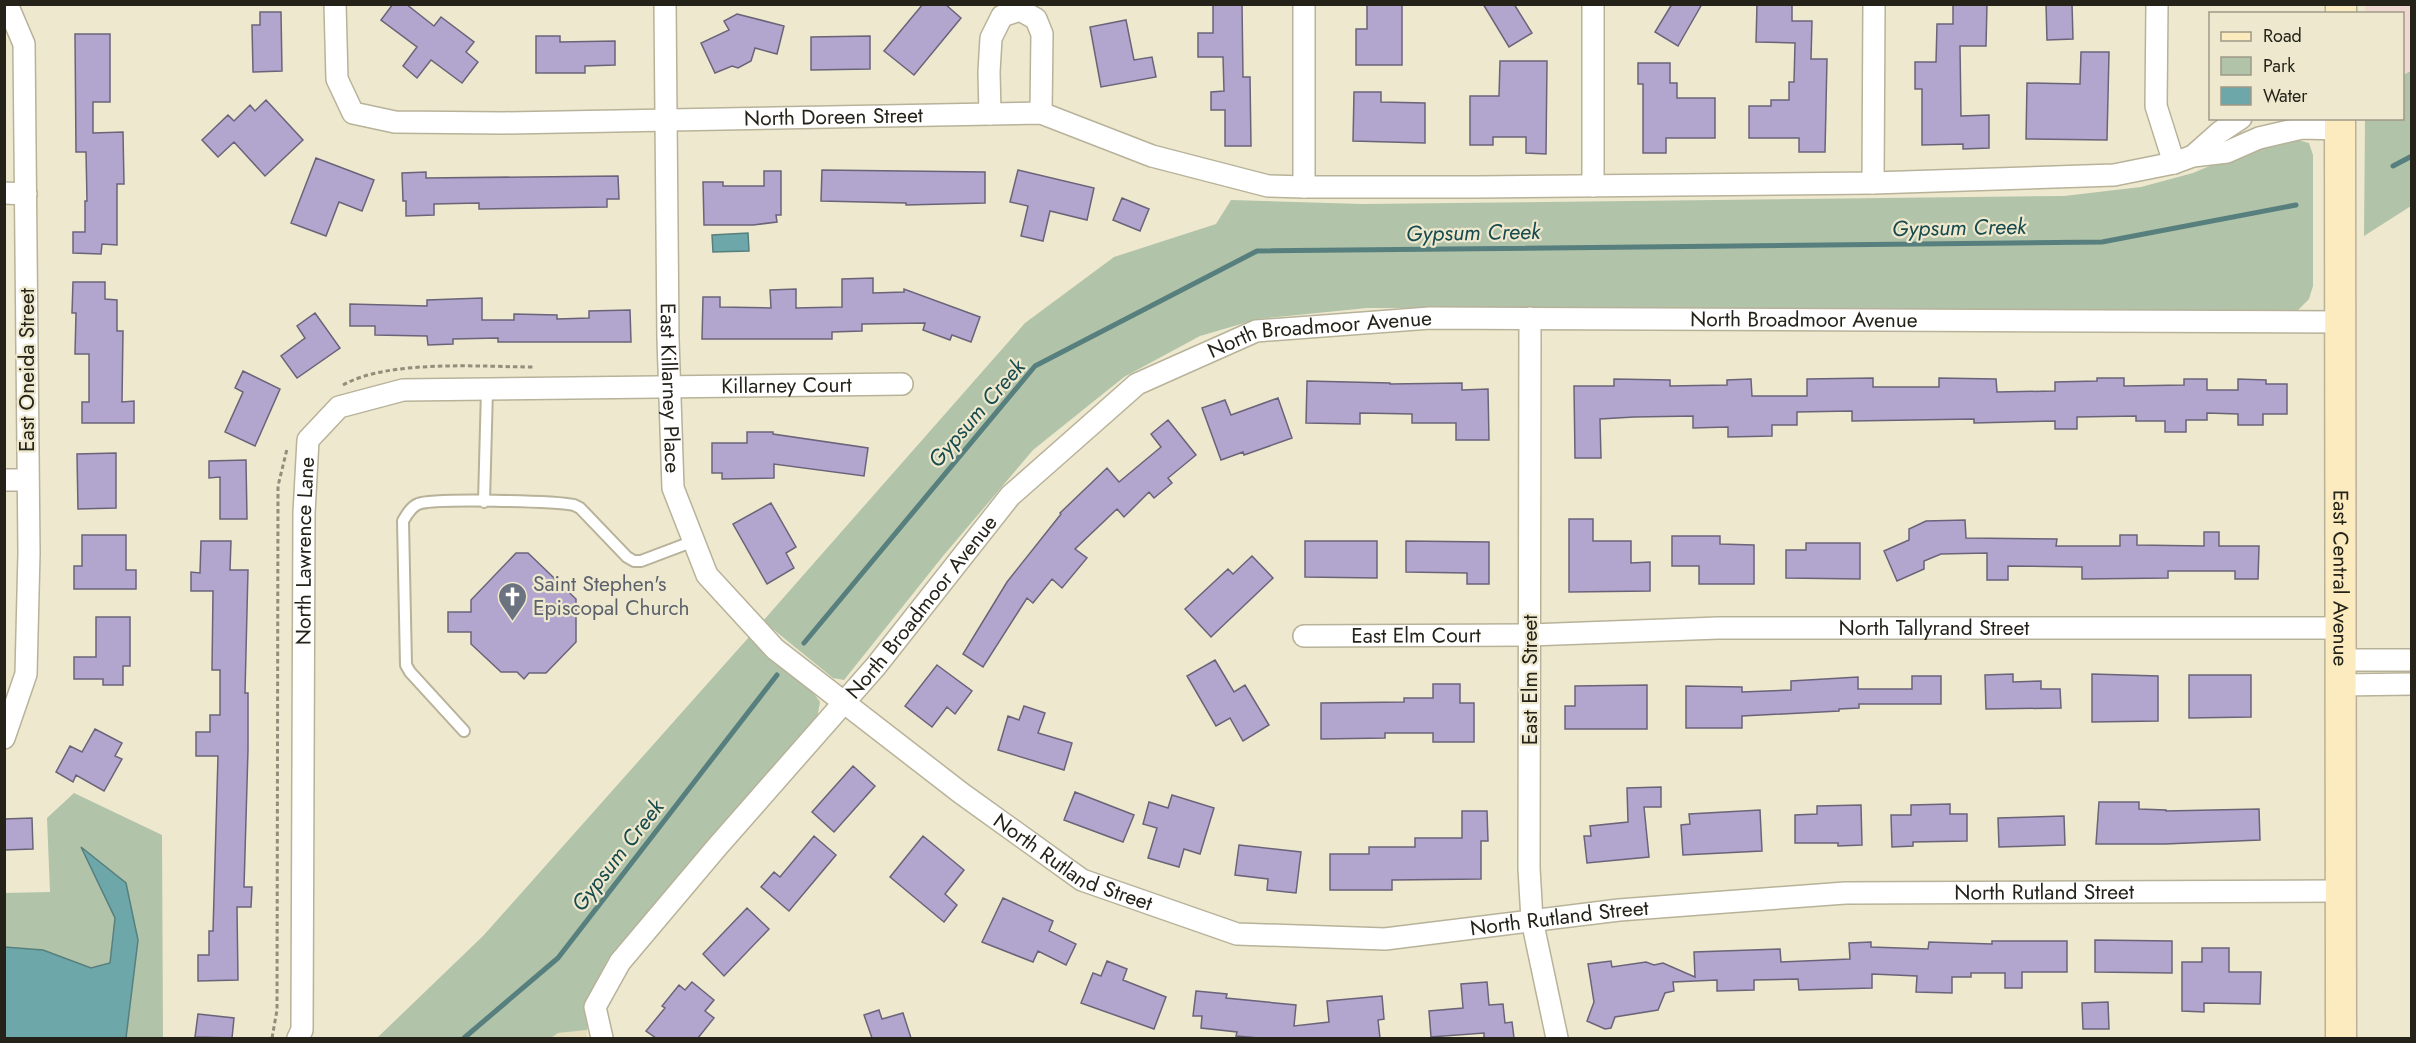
<svg xmlns="http://www.w3.org/2000/svg" width="2416" height="1043" font-family="Jost,sans-serif">
<rect width="100%" height="100%" fill="#eee8ce"/>
<path fill="#f1d7d1" d="M2365,5h46v66l-8,4 -1,-61h-37z"/>
<path fill="#e5debd" d="M587,1030v8h-36l7,-5z"/>
<path fill="#b1c3a8" d="M2411,71v135l-47,30 1,-117 37,-1 1,-43z
M2294,139l15,4 4,12v131l-4,13 -12,12 -930,-3 -109,11 -58,17 -76,41 -91,73 -90,106 -99,124 -11,-2 -70,-57 262,-298 89,-66 102,-33 15,-24 131,4 702,-8 77,-9 52,-14 62,-26z
M749,637l61,51 10,14 -3,17 -209,240 -16,32 -5,39 -29,3 -7,5h-174l106,-102z
M74,793l88,42 1,203h-158l-1,-145 46,-1 -3,-74z"/>
<path fill="#6da7a9" stroke="#577f7e" stroke-width="1.5" d="M748,233l1,18 -36,1 -1,-17z
M81,847l45,36 12,57 -12,98h-121v-91l38,3 48,18 19,-5 5,-45z"/>
<g fill="none" stroke-linecap="round" stroke-linejoin="round">
<path stroke="#577f7e" stroke-width="5" d="M2393,166l19,-10
M804,643l231,-277 222,-115 845,-9 194,-37
M464,1038l94,-80 219,-283"/>
</g>
<path fill="#b2a5ce" stroke="#6a6479" stroke-width="1.5" d="M393,4h13l28,22 7,-9 33,25 -8,10 12,10 -16,21 -31,-23 -14,18 -14,-12 14,-19 -36,-27z
M923,4h22l16,14 -47,57 -30,-24z
M1213,4h29l1,73h7l1,69h-26v-36h-14v-18l13,-1 -1,-34h-25v-24h15z
M1367,4h35v61h-46v-36h11z
M1483,4h31l18,29 -23,14z
M1672,4h30l-24,42 -23,-14z
M1757,4h35v17h20l-1,38h16l-2,93h-26v-14h-50v-32h22v-6h18v-18h5l1,-39 -39,-1z
M1953,4h34l-1,42h-26l1,70 28,-1v33l-26,1v-5l-41,1v-56h-7v-27h21l1,-38h16z
M2046,4h26l1,35 -26,1z
M260,12h21l1,59 -29,1 -1,-47h8z
M737,14l47,12 -7,28 -22,-6 -4,13 -13,7 -6,-2 -17,7 -14,-30 28,-13 -5,-9z
M1126,20l8,40 18,-3 4,20 -55,10 -11,-60z
M75,34h35v68h-17v31l30,-1 1,52h-7v61l-15,-1 -1,10 -28,-1v-21h12v-31h2l-1,-49h-10z
M536,36h24v6l55,-1v24l-30,1v7h-49z
M870,36v33l-59,1v-33z
M2081,52h28l-2,88 -81,-1 1,-56 53,1z
M1500,61h47l-1,93 -20,-1v-16h-33v8h-23v-49h29z
M1638,63h32v20h7v15h38v40h-49v15h-23v-69h-5z
M1354,92h27v10l44,1v40l-72,-2z
M266,100l37,40 -38,36 -31,-34 -16,15 -16,-17 26,-25 6,6 16,-16 5,6z
M316,158l58,22 -12,31 -23,-9 -13,34 -35,-13z
M822,170l163,2v31l-79,2v-2l-85,-2z
M1018,170l76,18 -7,32 -37,-9 -7,30 -22,-5 7,-30 -18,-4z
M764,171h17v44h-5l1,7 -24,3h-49l-1,-43h20v4h41z
M426,172v6l192,-2 1,23h-12v8l-128,2v-6l-45,1v11l-28,1v-15h-3l-1,-28z
M1122,198l27,11 -9,22 -27,-11z
M873,278v15l31,-1v-3l76,28 -9,25 -19,-7 -2,5 -27,-10 2,-7 -63,1v7l-30,1v7h-130l1,-42h17v10l51,1 -1,-18 26,-1v19l46,-1v-28z
M73,282h32v17l12,1v31h6l-1,71 12,-1v22h-52v-21h7v-48h-14l1,-41h-4z
M482,298v22h32v-6l43,1v4l32,-1v-7l41,-1 1,32h-133v-4l-45,1v5l-25,1 -1,-9 -52,-1v-9h-25v-22l77,2v-6z
M315,313l25,35 -43,30 -16,-22 24,-18 -8,-12z
M243,371l37,18 -25,57 -30,-14 18,-40 -8,-4z
M1873,378v9h66v-9l57,1 1,13 58,-1v-9l42,-1v-3h27v8l60,-1v-6h23v11h31v-11l28,1v4h21v30h-24v11h-25v-11l-31,-1v7h-21v12h-21v-11h-29v-5l-59,1v12h-22v-8l-81,2v-4l-122,2v-10l-55,1v13h-25v11l-44,1v-10l-35,1v-12l-59,1 -34,2 1,39h-26l-1,-72h40v-7l56,1v6l57,-1v-5l24,-1 1,17h55v-17z
M1307,381l83,2v1l72,-1v7l26,-1 1,51h-33v-17h-44v-9l-52,-1v11l-54,-1z
M1278,398l14,40 -48,17 -1,-3 -22,8 -19,-52 23,-8 6,15z
M1168,420l28,35 -28,23 4,5 -18,15 -5,-6 -25,25 -7,-8 -42,40 12,9 -25,30 -10,-9 -19,24 -6,-5 -44,69 -20,-13 44,-72 54,-68 -1,-1 47,-45 12,14 42,-35 -10,-13z
M747,432h26v2l95,14 -4,28 -90,-12v14l-52,1v-6h-10v-30h35z
M116,453v55l-38,1 -1,-55z
M246,460l1,59h-27v-42l-11,1v-17z
M771,503l25,44 -10,6 8,15 -27,16 -34,-60z
M1569,519h24v22h38v22l19,-1v29l-81,1z
M1965,520l1,18 91,1 -1,7h64v-11h17v10l67,1v-14h15v14h40l-1,33h-23v-8h-67v7l-86,1v-12l-74,-1v14h-21v-27l-46,1 -17,7v8l-27,12 -13,-30 25,-11v-11l17,-8z
M82,535h44v35h10v19h-62v-23h8z
M1672,536h48v8l34,1v39h-55v-18h-27z
M201,541h30l-1,29h18l-3,123h3v57l-4,137h8l-1,20h-14l1,73 -40,1v-26h11v-24h4l5,-175h-22v-24h14v-17h10v-45h-8l1,-79h-22v-19l9,1z
M1305,541h72v37l-72,-1z
M1406,541l83,1v42h-22v-11l-61,-1z
M1806,543h54v36l-74,-1v-28h20z
M516,553h12l48,46v43l-30,31h-17l-5,6 -7,-7h-16l-30,-28v-12h-23v-20h23v-12z
M1252,556l21,22 -62,59 -26,-28 43,-40 5,5z
M96,617h34v49h-7v19h-20v-6h-29v-22h22z
M1215,660l19,32 11,-7 24,40 -26,16 -13,-23 -14,8 -29,-50z
M937,665l35,26 -17,23 -8,-7 -15,20 -27,-21z
M2013,674v8l28,-1v8h19l1,19 -75,1 -1,-34z
M2092,674l66,2v45l-66,1z
M2189,675h62v42l-62,1z
M1912,676h29v28h-82v4l-20,1v2l-97,5v12h-56v-42l56,1v5l49,-2v-9l67,-4v12h54z
M1433,684h27v19h14v39h-41v-9h-48v5l-64,1v-36l83,-1v-4h29z
M1647,685v44h-82v-23h10v-20z
M1024,706l21,7 -7,20 34,10 -8,27 -66,-20 10,-34 11,4z
M95,729l27,14 -7,13 7,3 -18,32 -28,-16 -3,7 -17,-10 14,-26 12,6z
M853,766l22,20 -41,46 -22,-20z
M1661,787v20h-17l5,50 -62,6 -3,-27h7l-1,-10 38,-4 -1,-34z
M1075,792l59,23 -11,27 -59,-22z
M1172,795l42,13 -14,46 -16,-5 -5,18 -31,-9 9,-30 -14,-4 6,-22 19,6z
M2099,802h40v7l27,1v1l93,-2 1,31 -95,4h-69z
M1950,804v10h17v27l-54,1v4l-21,1 -1,-32h20v-10z
M1861,805l1,40 -24,1v-3h-43v-28l22,-1v-8z
M1760,810l2,41 -79,4 -2,-30 9,-1 -1,-10z
M1462,811h25l1,30h-7v38l-89,1v10h-62v-36h39v-7h46v-9h47z
M2064,816l1,29 -66,2 -1,-29z
M32,818l1,31 -29,1v-31z
M814,836l22,19 -47,56 -28,-24 13,-15 6,5z
M923,836l41,34 -19,24 12,11 -13,17 -54,-45z
M1239,845l62,7 -5,41 -29,-3 1,-11 -33,-4z
M1003,898l50,23 -4,10 27,13 -10,21 -28,-14 -5,11 -51,-20z
M747,908l22,21 -45,47 -21,-22z
M2095,940l77,1v32l-77,-1z
M1992,941h75v31h-45v16h-17v-15h-34v4h-19v16l-36,-1 1,-16 -45,-2v14l-73,2 -1,-11 -44,1v10l-37,1v-11l-44,2 1,9 -9,2 -7,17 -43,7 -4,11 -6,1 -18,-8 7,-19 -6,-38 23,-3 1,6 34,-5 8,3 9,-2 32,14 -1,-25 86,-3 1,13 69,-3 -1,-16 22,-1v5l57,2 1,-7 63,2z
M2202,948h27v24h32l-1,32 -56,-1v9l-22,-1v-49h20z
M1107,961l20,8 -4,11 43,17 -12,32 -73,-26 12,-30 8,3z
M692,982l22,18 -9,11 9,7 -16,20h-42l-10,-7 19,-23 -3,-2 17,-21 6,5z
M1487,982l2,23 14,-1 2,19 7,-1 2,16h-30v-5l-53,4 -2,-26 34,-3 -2,-24z
M1196,991l31,3 -1,4 70,7 -2,21 35,-4 -2,-21 55,-5 2,23 -6,1 2,18h-121l-23,-2 1,-4 -36,-4 1,-12h-9z
M2108,1002l1,27h-26l-1,-26z
M879,1010l3,9 21,-6 8,25h-39l-8,-23z
M198,1014l36,4 -2,20 -37,-1z"/>
<g fill="none" stroke-linecap="round" stroke-linejoin="round">
<defs>
<path id="service" d="M484,502l3,-113
M464,731l-54,-59 -4,-7 -3,-144c4,-7 8,-14 15,-17 15,-6 137,-3 156,1l6,3 47,49 7,4h7l53,-20"/>
<g id="minor">
<path id="s1" d="M335,4l2,75 16,34 42,9 108,1 538,-10 111,43 116,30 36,1h174l395,-4 241,-8 60,-12 19,-7 34,-4 32,-14 43,-10 38,1"/>
<path id="s2" d="M665,4l3,335 5,149 34,87 68,74 186,144 121,87 155,54 148,5 234,-29 226,-17 495,-2"/>
<path d="M1304,4v183"/>
<path d="M2157,4l-1,102 18,57"/>
<path d="M990,114l-1,-42 2,-34 11,-22 18,-6 16,9 6,15 -1,79"/>
<path d="M2193,156l27,-24 21,-14"/>
<path d="M1873,183l1,-179"/>
<path d="M1593,186v-182"/>
<path d="M4,193l22,1"/>
<path d="M1530,318l-1,550 3,52 25,118"/>
<path d="M4,480h23"/>
<path id="s3" d="M1304,636l226,-1 188,-7h621"/>
<path d="M2339,660h73"/>
<path d="M2339,685l73,-1"/>
<path d="M4,738l22,-64 3,-121 -5,-509 -17,-40"/>
<path id="s4" d="M298,1038l4,-8 2,-517 4,-73 31,-33 64,-17 499,-6"/>
<path id="s5" d="M602,1038l-7,-31 25,-45 97,-115 159,-181 134,-170 127,-112 119,-53 174,-13 910,4"/>
</g>
<g id="secondary">
<path d="M2341,14v-10"/>
<path id="s6" d="M2340,118l1,920"/>
</g>
</defs>
<use href="#service" stroke="#b7b299" stroke-width="14"/>
<use href="#minor" stroke="#b7b299" stroke-width="24"/>
<use href="#secondary" stroke="#b7b299" stroke-width="33"/>
<path stroke="#928e7b" stroke-width="3" stroke-dasharray="4.5 3" stroke-linecap="butt" d="M343,385c46,-26 139,-18 192,-18
M272,1038l5,-28 1,-524 9,-37"/>
<use href="#service" stroke="#fff" stroke-width="10"/>
<use href="#minor" stroke="#fff" stroke-width="21"/>
<use href="#secondary" stroke="#fbebbe" stroke-width="30"/>
</g>
<defs>
<symbol id="church-pin" viewBox="-11 -11 22 30"><path d="M0 17L-7.5 6A9.5 9.5 0 1 1 7.5 6Z" fill="#6b7280" stroke="#eee8ce"/><path d="M-1.2-6h2.4v3.5h3.3v2.4h-3.3V6h-2.4V-.1h-3.3v-2.4h3.3Z" fill="#fff"/></symbol>
</defs>
<g fill-rule="evenodd">
<use href="#church-pin" x="496" y="580" width="33" height="45"/>
</g>
<g text-anchor="middle" dominant-baseline="central" stroke-width="4.5" stroke-linejoin="round" paint-order="stroke">
<g font-size="21" fill="#252319" stroke="#eee8ce">
<text stroke="none"><textPath href="#s1" startOffset="594">North Doreen Street</textPath></text>
<text stroke="none"><textPath href="#s5" startOffset="1539">North Broadmoor Avenue</textPath></text>
<text stroke="none"><textPath href="#s5" startOffset="1053">North Broadmoor Avenue</textPath></text>
<text transform="translate(27 370) rotate(-90)">East Oneida Street</text>
<text stroke="none"><textPath href="#s4" startOffset="1094">Killarney Court</textPath></text>
<text stroke="none"><textPath href="#s2" startOffset="384">East Killarney Place</textPath></text>
<text stroke="none"><textPath href="#s4" startOffset="488">North Lawrence Lane</textPath></text>
<text stroke="none"><textPath href="#s6" startOffset="460">East Central Avenue</textPath></text>
<text stroke="none"><textPath href="#s5" startOffset="549">North Broadmoor Avenue</textPath></text>
<text stroke="none"><textPath href="#s3" startOffset="630">North Tallyrand Street</textPath></text>
<text stroke="none"><textPath href="#s3" startOffset="112">East Elm Court</textPath></text>
<text transform="translate(1530 680) rotate(-90)">East Elm Street</text>
<text stroke="none"><textPath href="#s2" startOffset="1046">North Rutland Street</textPath></text>
<text stroke="none"><textPath href="#s2" startOffset="2036">North Rutland Street</textPath></text>
<text stroke="none"><textPath href="#s2" startOffset="1550">North Rutland Street</textPath></text>
</g>
<g font-size="21" fill="#5b616d" stroke="#eee8ce" text-anchor="start">
<text x="533" y="584">Saint Stephen's<tspan x="533" dy="24">Episcopal Church</tspan></text>
</g>
<g font-size="22" font-style="italic" fill="#174b4e" stroke="#eee8ce">
<text transform="translate(1959 227) rotate(-1)">Gypsum Creek</text>
<text transform="translate(1473 232) rotate(-1)">Gypsum Creek</text>
<text transform="translate(976 413) rotate(-49)">Gypsum Creek</text>
<text transform="translate(617 855) rotate(-52)">Gypsum Creek</text>
</g>
</g>
<rect width="2416" height="1043" fill="none" stroke="#252319" stroke-width="12"/>
<rect x="2209" y="12" width="195" height="108" fill="#eee8ce" stroke="#9e9986" stroke-width="1.5"/>
<rect x="2221" y="32" width="30" height="9" fill="#fbebbe" stroke="#9e9986" stroke-width="1.5"/>
<text x="2263" y="42" font-size="18" fill="#252319">Road</text>
<rect x="2221" y="57" width="30" height="18" fill="#b1c3a8" stroke="#9e9986" stroke-width="1.5"/>
<text x="2263" y="72" font-size="18" fill="#252319">Park</text>
<rect x="2221" y="87" width="30" height="18" fill="#6da7a9" stroke="#9e9986" stroke-width="1.5"/>
<text x="2263" y="102" font-size="18" fill="#252319">Water</text>
</svg>
